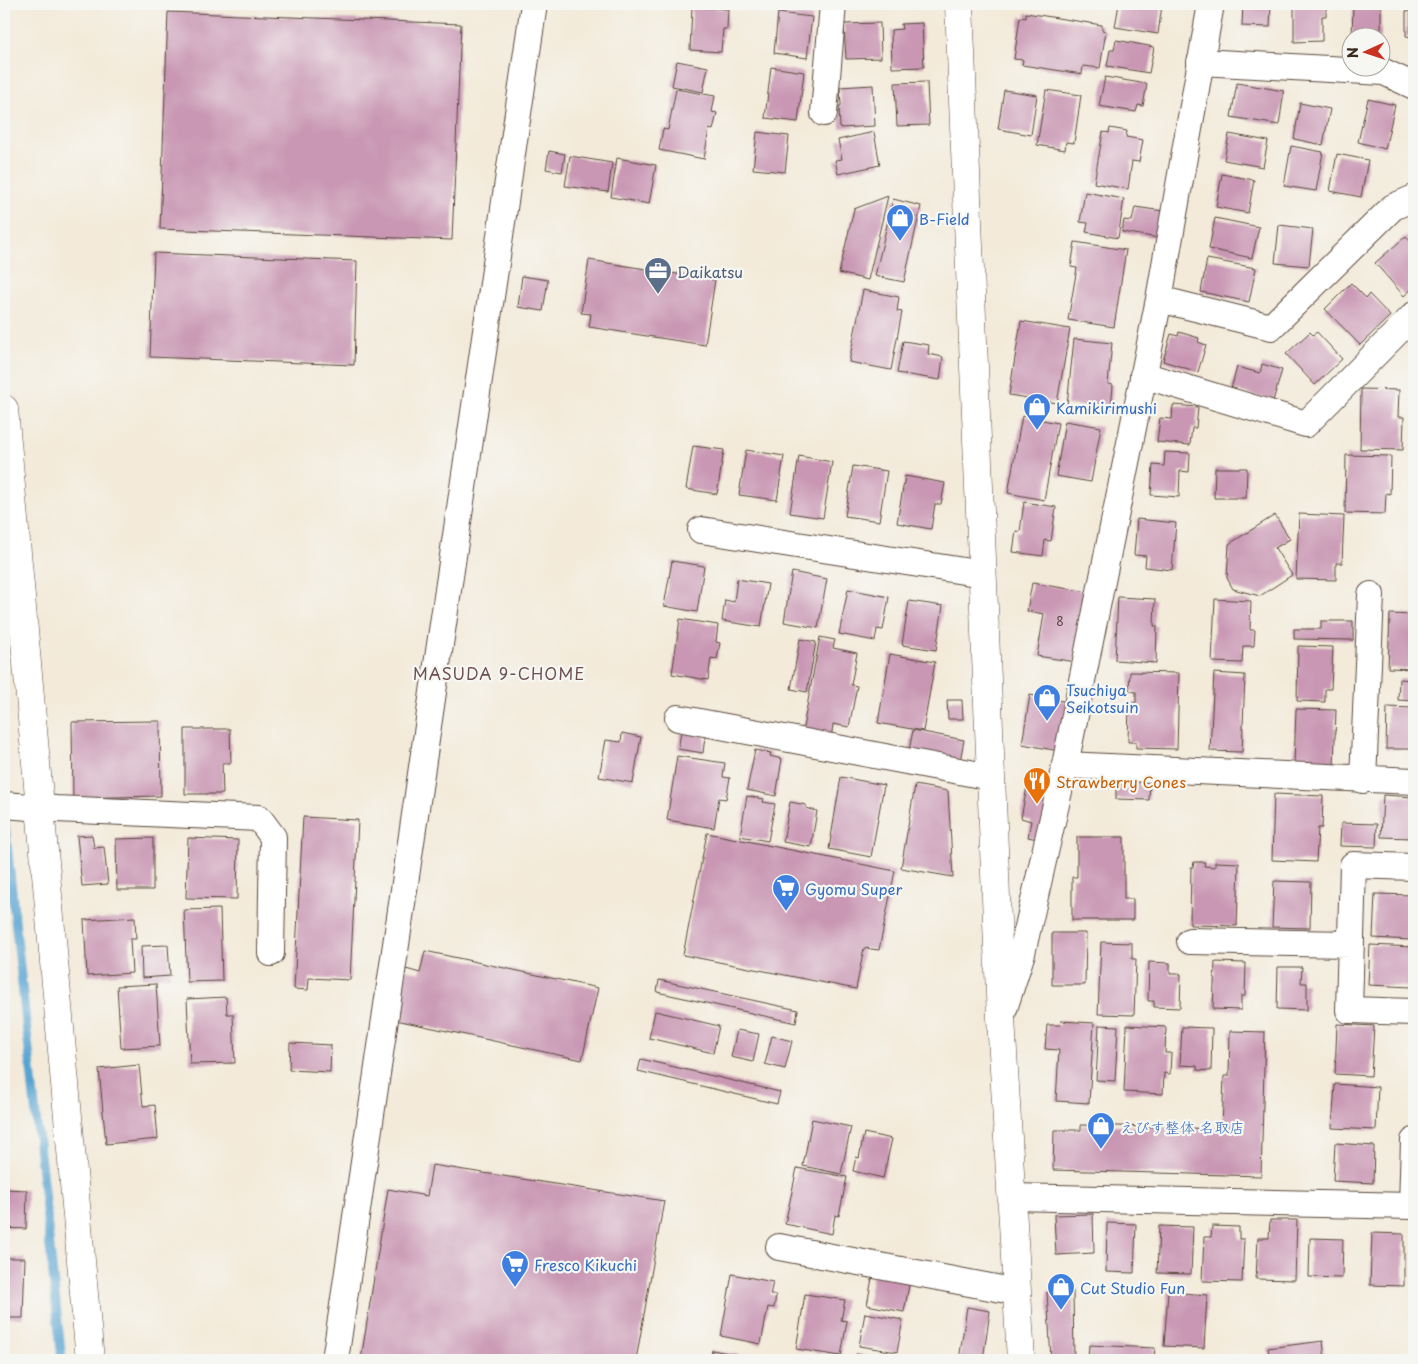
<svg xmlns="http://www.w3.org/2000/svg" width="1418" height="1364" font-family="'Playpen Sans','Klee One',sans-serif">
<rect width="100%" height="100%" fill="#f6f6f2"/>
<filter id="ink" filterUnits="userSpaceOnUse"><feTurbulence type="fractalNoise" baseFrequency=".02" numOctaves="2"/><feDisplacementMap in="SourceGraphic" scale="10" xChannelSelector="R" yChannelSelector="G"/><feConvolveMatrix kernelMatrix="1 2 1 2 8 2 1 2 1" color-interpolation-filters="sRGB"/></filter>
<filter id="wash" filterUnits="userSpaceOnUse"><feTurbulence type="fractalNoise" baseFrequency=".0096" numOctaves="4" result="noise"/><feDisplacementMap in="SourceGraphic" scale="20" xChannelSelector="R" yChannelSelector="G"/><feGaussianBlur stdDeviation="1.12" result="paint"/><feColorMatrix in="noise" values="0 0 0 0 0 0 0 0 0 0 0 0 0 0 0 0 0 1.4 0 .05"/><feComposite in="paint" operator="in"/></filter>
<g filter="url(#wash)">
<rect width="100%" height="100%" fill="#f3ead9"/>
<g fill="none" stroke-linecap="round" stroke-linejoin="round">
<path stroke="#59a4d1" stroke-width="9" d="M4,816l58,544"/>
</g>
<g id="blocks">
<path fill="#c997b4" d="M1119,4l43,1 -4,29 -43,-7z
M1243,4h28l-1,23 -28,-1z
M1294,4h32v12h-4v25l-28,1z
M1353,4h28v34h-29z
M692,7l36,2 -1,20h-4l-2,23 -31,-2z
M1406,11h8v26l-8,-1z
M168,12l293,12 -9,216 -292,-11z
M778,13l34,4 -5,41 -33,-5z
M1026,13l76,12v5l4,1 -6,37 -17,-2 -1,8 -60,-9 1,-5 -9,-1 6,-42 6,1z
M880,23l1,35 -35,1 -2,-35z
M922,23l2,44 -32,1 -1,-38 11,-1 -1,-5z
M1116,40l38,7 -5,26 -42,-7 3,-16h4z
M677,61l31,6 -5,25 -31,-6z
M771,67l33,5 -6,50 -33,-4z
M1105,77l42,7 -4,22 -5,-1 -2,7 -37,-6z
M927,82l2,43 -32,1 -2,-43z
M1237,83l47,8 -5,34 -48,-8z
M873,85l2,41 -35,2 -1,-22h2l-1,-19z
M676,89l39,7 -3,16 5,1 -4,17 -4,-1 -5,30 -45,-9 4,-21 5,1z
M1004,90l33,5 -6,40 -33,-6z
M1046,90l35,5 -7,48 -8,-1 -1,8 -28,-5z
M1368,99l27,6 -10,44 -27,-7z
M1300,103l30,6 -7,36 -29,-6z
M1110,128l17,3 -1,6 17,3 -4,22 -7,-1 -4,28 -34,-6 9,-51 6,1z
M757,132l32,4 -4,36 -32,-3z
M874,132l6,33 -42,9 -3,-14 7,-1 -4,-19z
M1229,134l39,7 -5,26 -39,-7z
M1291,146l32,6 -7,39 -32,-5z
M549,151l16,3 -3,18 -16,-3z
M1337,154l31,6 -7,37 -31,-6z
M570,156l42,7 -4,29 -43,-6z
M617,158l39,7 -7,39 -38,-7z
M1222,174l32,6 -6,33 -32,-6z
M1085,192l39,7 -6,39 -32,-6 2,-9 -8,-1z
M888,196l-20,84 -29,-7 15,-64z
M893,199l28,7 -17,76 -29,-6z
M1135,207l28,4 -4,27 -37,-6 2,-12 8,1z
M1215,218l44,9 -7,31 -43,-9z
M1279,225l34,4 -4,37 -34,-3z
M1406,236l8,9v42l-10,9 -29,-33z
M1075,242l51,8 -12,77 -46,-7 9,-52 -6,-1z
M154,253l203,8 -3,104 -204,-8z
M1207,259l49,9 -7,34 -48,-10z
M589,260l126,20 -10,65 -116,-18 2,-13 -10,-1z
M522,276l26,4 -5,31 -25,-4z
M1351,283l15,15 3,-4 21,22 -30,29 -35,-36z
M863,290l36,7 -2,14 5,1 -11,58 -42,-8z
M1021,321l49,8 -13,74 -48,-8z
M1179,332l20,6 -1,4 8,3 -8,27 -35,-11 8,-27 7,2z
M1310,332l3,3 4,-3 25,27 -27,26 -29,-31z
M1074,339l38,4 -4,41 5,1 -2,24 -44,-4z
M903,341l26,4 -1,9 15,3 -3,23 -43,-7z
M1262,364l20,6 -9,31 -42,-12 6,-22 23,6z
M1361,389l38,1 -1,27h6l-1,33 -43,-1z
M1173,405l25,2 -2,21h-4l-2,17 -33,-3 3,-24 12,1z
M1022,416l36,7 -14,77 -36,-7z
M1065,421l36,6 -10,55 -35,-6z
M693,446l31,4 -7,44 -31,-5z
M746,450l38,6 -7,44 -38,-5z
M1165,452l25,1 -1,19 -9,-1 -1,26 -28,-2 2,-30 11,1z
M1346,455l45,1 -1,38 -4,-1 -1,21 -40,-1z
M799,456l33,6 -9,56 -33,-5z
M853,466l34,5 -8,50 -34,-5z
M1215,468h32l-1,30h-32z
M1413,472h1v46h-3z
M905,476l40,7 -4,21h-6l-4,25 -34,-6z
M1024,502l32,5 -5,34 -6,-1 -2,16 -30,-4 3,-21 4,1z
M1299,514l45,2 -2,47h-6v17l-40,-1z
M1275,515l15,24 -15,9 17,27 -32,21 -27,-7 -6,-11 2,-34z
M1137,519l39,4 -4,47 -27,-3 1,-11 -12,-1z
M672,561l32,5 -7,46 -33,-6z
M792,572l35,7 -9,49 -34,-6z
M737,579l31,5 -7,43 -39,-6 3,-21 9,2z
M1032,583l56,9 -12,70 -39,-6 7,-42 -17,-3z
M848,589l41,8 -6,33 -6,-1 -2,12 -36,-7z
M1118,597l37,2 -1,27h3l-1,37 -41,-3z
M1215,599l36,2 -1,29h5l-1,16h-11l-1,17 -30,-1z
M909,601l34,5 -7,44 -34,-5z
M1390,614l24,1v54l-26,-1z
M680,619l38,6 -2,17 4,1 -3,16 -6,-1 -3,22 -36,-6z
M1321,621h32v19l-59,-1v-10h27z
M820,637l15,3 -2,8 24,5 -6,32 6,1 -8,41 -16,-3 -2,15 -29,-6z
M800,639l16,3 -9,50 -16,-3z
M1298,646l35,1 -2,42h-6v13l-28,-1z
M890,654l45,8 -12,69 -45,-8z
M1130,672l49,1 -2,76 -41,-1v-6h-8l1,-39h7v-11l-7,-1z
M1214,673l31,2 -3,77 -32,-1z
M1399,679l15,1v21l-16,-1z
M1030,695l38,7 -9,49 -37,-7z
M947,700h15l1,19h-15z
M1387,707l27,1v41h-28z
M1296,709l40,1 -2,56 -40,-1z
M160,721l1,75 -88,2 -1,-76z
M185,729h45l1,34h-9l1,31h-38z
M913,730l51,10 -4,21 -51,-10z
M681,732l24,4 -2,17 -25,-4z
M622,733l19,4 -8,46 -34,-6 7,-37 15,2z
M755,750l16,3 -1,3 12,3 -6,37 -29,-6z
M677,756l48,7 -2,14 7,1 -4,21 -7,-1 -5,30 -47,-8z
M1116,775l34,6 -1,19 -33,-1z
M841,777l43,8 -13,72 -42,-8z
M1028,782l29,6 -11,53 -18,-4 3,-16 -10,-3z
M915,785l33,6 5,86 -52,-9z
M1274,794l49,2 -1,32h-4l-2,34 -44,-2z
M1383,795l31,2v41l-33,-1z
M747,796l17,3 -1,3 12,2 -7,37 -28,-5z
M790,802l16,3v3l11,3 -6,36 -28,-5z
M303,817l55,3 -8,160 -41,-2 -1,12 -14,-1z
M1341,823l36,1 -1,23 -36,-1z
M707,833l188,38 -16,79 -15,-2 -8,41 -173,-34z
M92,835l2,13 10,-1 4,37 -26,2 -5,-50z
M1077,837h47v62h9v21h-61v-43h5z
M153,838v52h-36l-1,-51z
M188,838l50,2 -1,59 -51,-1z
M1194,862h11l-1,4 11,1v-5l24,1 -2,63 -47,-1 1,-58h2z
M1274,881l37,1 -1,46 -38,-1z
M1375,894l38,1 -2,45 -38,-2z
M220,909l2,72 -35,1 -3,-72z
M135,917l1,22h-6l2,34 -45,3 -3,-56z
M1052,933h34l-1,52h-33z
M1101,942l31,1v16h4l-2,56 -36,-1z
M168,945l2,31 -28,2 -1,-32z
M1370,945l44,2 -2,40 -44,-2z
M425,951l173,37 -16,72 -186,-40 10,-51 14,4z
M1149,962l21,1v11h11l-1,34 -26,-1v-6h-6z
M1215,962l31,1 -1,33h-4v14l-28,-1z
M1278,967h24l-1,16h6v27l-30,-1z
M659,980l139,30 -2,13 -139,-31z
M156,984l4,62 -39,2 -4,-62z
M226,997l1,17h6l2,49 -45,1 -3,-65z
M655,1011l64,15 -6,27 -64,-15z
M1061,1021l33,2 -5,80 -33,-2 3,-51 -14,-1 2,-24h13z
M1337,1024l37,2 -3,50 -36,-2z
M1099,1025l19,1 -3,55 -19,-1z
M1127,1025l39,2 -1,26h6l-1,21 -6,-1 -1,21 -39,-2z
M1182,1027l30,1 -1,43 -14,-1v-4l-17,-1z
M737,1030l22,4 -6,28 -22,-5z
M1230,1031l35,1 -4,144 -208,-6 1,-40h27v-5l141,4 2,-53h5z
M772,1036l20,5 -7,28 -20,-5z
M290,1043l41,2 -1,27 -41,-2z
M641,1059l139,33 -3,12 -139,-33z
M139,1065l4,41 12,-1 3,34 -52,5 -7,-75z
M1335,1084l43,3 -2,43 -44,-2z
M812,1119l39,8 -10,47 -38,-8z
M864,1133l28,6 -9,39 -30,-7 3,-14 3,1z
M1335,1143l39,3 -1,37 -40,-2z
M432,1165l232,36 -28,159h-275l27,-171 39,7z
M797,1168l50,9 -8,39 -4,-1 -3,19 -47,-10z
M4,1189l23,1 -1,39 -22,-1z
M1093,1214l1,39 -38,2 -2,-40z
M1270,1220h27l-2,60 -39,-1 2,-41h11z
M1107,1223l29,1 -2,49 -28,-1z
M1159,1226l34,1 -2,47 -34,-1z
M1212,1226l27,1v12h5l-2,43 -40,-1 2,-44h7z
M1372,1233l32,1v52l-34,-1z
M1310,1238l33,1 -1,39 -33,-1z
M4,1258h21l-2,60h-19z
M873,1273l37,7 -6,32 -37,-7z
M732,1274l41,8 -3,13h6l-2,13 -6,-1 -7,37 -40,-8z
M1073,1291l1,69h-23l-4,-68z
M1168,1292l39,3 -3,53 -40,-2z
M805,1294l40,6 -4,20 6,1 -6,35 -45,-7z
M967,1307l23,4 -7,49h-24z
M865,1313l38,7 -6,32 -38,-6z
M1323,1341l2,19h-55l-2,-12z
M1089,1345l66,3 -1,12h-66z
M712,1350l48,9v1h-50z
M856,1354l31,5v1h-32z
M232,1355l1,5h-37v-1z"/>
</g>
</g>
<g filter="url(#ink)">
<use href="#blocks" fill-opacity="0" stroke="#57473a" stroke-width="1"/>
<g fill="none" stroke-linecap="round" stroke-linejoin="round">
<defs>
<path id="street" d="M1200,62l184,10 30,14
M824,113l9,-109
M1159,299l112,28 122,-120 21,-9
M1143,375l163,49 108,-109
M701,530l282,44
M678,718l313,59
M1065,765l349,16
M1363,780l8,-185
M4,805l52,4 203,9 14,19 -2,116
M1414,867l-61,-2 -4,145 65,2
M1190,941l161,3
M1002,1015l20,-62 43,-188 94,-466 52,-295
M1012,1197l400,9 2,-65
M779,1247l238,45
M335,1360l199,-1356"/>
<path id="secondary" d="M959,4l42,1014 20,342
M4,409l86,951"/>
</defs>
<use href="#street" stroke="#57473a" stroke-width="28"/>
<use href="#secondary" stroke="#57473a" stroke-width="29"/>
<use href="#street" stroke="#fff" stroke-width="26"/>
<use href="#secondary" stroke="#fff" stroke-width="28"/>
</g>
</g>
<defs>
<symbol id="shop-pin" viewBox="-11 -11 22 30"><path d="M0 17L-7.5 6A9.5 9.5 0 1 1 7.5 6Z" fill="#3f7fe0" stroke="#f6f6f2"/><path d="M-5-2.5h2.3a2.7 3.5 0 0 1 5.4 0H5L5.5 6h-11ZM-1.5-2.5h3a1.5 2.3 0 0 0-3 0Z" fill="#fff"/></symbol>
<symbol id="office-pin" viewBox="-11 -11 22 30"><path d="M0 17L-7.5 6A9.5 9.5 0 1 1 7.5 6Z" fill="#5c6f8a" stroke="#f6f6f2"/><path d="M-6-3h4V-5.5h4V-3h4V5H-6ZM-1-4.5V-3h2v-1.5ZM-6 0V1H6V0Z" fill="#fff"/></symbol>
<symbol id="restaurant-pin" viewBox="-11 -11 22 30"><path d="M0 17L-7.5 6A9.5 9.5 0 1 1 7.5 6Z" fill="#e8710a" stroke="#f6f6f2"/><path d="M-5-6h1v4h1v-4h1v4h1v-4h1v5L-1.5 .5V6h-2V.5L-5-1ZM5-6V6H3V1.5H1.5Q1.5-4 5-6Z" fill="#fff"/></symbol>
<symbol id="supermarket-pin" viewBox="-11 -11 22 30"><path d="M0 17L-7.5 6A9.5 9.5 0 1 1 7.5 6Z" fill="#3f7fe0" stroke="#f6f6f2"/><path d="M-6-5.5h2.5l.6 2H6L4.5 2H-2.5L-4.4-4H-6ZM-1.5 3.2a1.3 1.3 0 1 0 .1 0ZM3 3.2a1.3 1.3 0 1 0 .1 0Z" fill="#fff"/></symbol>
</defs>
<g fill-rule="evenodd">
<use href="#shop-pin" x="884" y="202" width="32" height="43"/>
<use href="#office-pin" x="642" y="255" width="32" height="43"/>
<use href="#shop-pin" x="1021" y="391" width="32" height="43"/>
<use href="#shop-pin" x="1031" y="682" width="32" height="43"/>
<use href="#restaurant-pin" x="1021" y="765" width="32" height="43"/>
<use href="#supermarket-pin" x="770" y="872" width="32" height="43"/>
<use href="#shop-pin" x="1085" y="1110" width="32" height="43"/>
<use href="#supermarket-pin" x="499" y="1248" width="32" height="43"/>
<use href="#shop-pin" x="1045" y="1271" width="32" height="43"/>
</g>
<g text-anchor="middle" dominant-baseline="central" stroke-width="4.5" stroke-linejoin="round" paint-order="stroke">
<g font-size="12" fill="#5e4544">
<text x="1060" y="621">8</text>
</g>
<g font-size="15" fill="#366cbe" stroke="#f6f6f2" text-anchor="start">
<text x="919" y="218">B-Field</text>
<text x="1056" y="407">Kamikirimushi</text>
<text x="1066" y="689">Tsuchiya<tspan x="1066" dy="17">Seikotsuin</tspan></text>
<text x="805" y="888">Gyomu Super</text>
<text x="1120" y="1126">えびす整体 名取店</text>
<text x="534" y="1264">Fresco Kikuchi</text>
<text x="1080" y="1287">Cut Studio Fun</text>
</g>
<g font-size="15" fill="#4e5e75" stroke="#f6f6f2" text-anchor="start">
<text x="677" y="271">Daikatsu</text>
</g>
<g font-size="15" fill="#c56008" stroke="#f6f6f2" text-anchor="start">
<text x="1056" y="781">Strawberry Cones</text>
</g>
<g font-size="16" letter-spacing="1" fill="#6d5052" stroke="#f6f6f2">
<text x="499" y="673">MASUDA 9-CHOME</text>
</g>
</g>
<rect width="1418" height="1364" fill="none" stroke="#f6f6f2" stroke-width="20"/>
<g transform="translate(1366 52) rotate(267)"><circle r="24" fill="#f6f6f2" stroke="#aba49d"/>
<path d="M0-4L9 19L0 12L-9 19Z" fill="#c8321e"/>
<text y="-8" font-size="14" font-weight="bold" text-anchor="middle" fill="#3b2a1e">N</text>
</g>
</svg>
